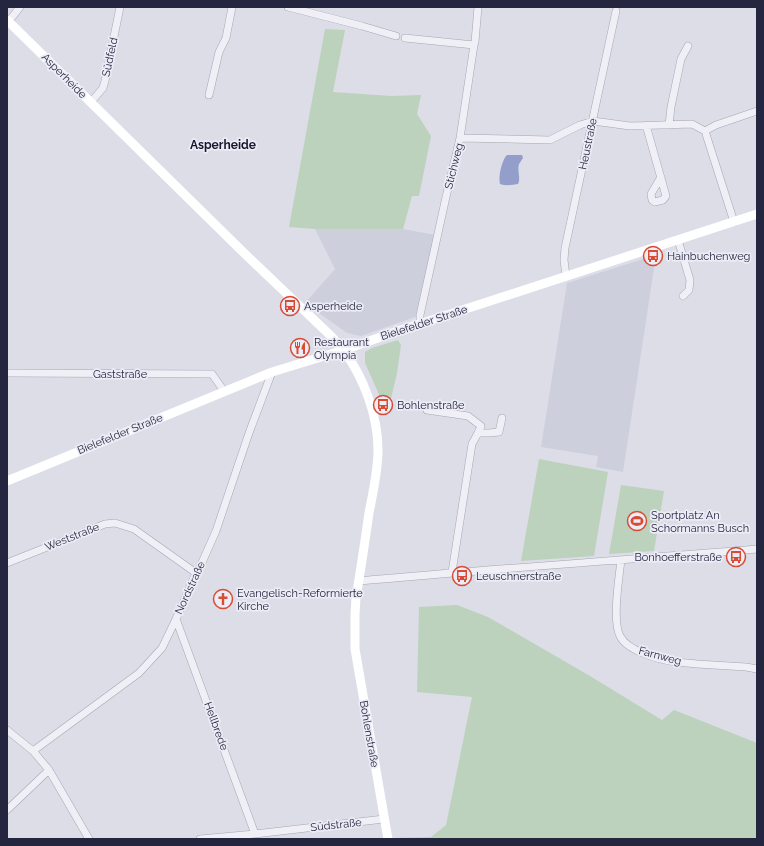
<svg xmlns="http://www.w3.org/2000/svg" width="764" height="846" font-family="Raleway,sans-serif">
<rect width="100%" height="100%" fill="#dcdde7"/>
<path fill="#cdcfdd" d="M315,229h88l32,6 -17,81 -57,20 -14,-3 -42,-30 30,-34z
M656,255l-33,217 -27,-5 2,-11 -57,-9 26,-164z"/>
<path fill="#bcd2bd" d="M325,29l20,1 -12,62 58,4 30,-1 -4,19 14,22 -12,60h-7l-9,33h-88l-26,-2z
M398,340l3,5 -4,28 -8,34 -3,3 -21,-47v-11l7,-4z
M539,459l69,13 -14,84 -73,5z
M621,485l43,6 -10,60 -45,3z
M457,605l31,12 102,59 72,44 12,-10 83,33v96h-363v-1l37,-1 15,-12 26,-128 -55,-5 2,-85z"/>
<path fill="#939ecb" d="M507,155h15l1,3c-1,1 -3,5 -4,6 -2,7 2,14 -1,20 -6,1 -12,2 -18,0 -2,-8 2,-24 7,-29z"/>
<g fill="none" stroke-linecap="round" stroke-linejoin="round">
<defs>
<path id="street" d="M288,7l74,19 34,10
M9,21l11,-14
M405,38l69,7
M209,95l10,-43 7,-14 6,-31
M91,102l12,-14 2,-7 15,-74
M646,125l20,71 -3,4 -8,2 -3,-2 -1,-6 10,-17
M669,125l2,-18 10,-48 7,-13
M705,131l11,-6 41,-14
M460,138l90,2 30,-15 13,-4 37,5 62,-2 13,7 29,91
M678,240l12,40 -1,10 -6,6
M566,276l-2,-16 1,-12 51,-237
M420,324v-9l26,-118 14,-59 14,-93 1,-3 3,-35
M7,373l205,1 12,17
M427,410l41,6 13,10 -3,7 -6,11 -20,128
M478,433h11l10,-1 3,-14
M621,560c-2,18 -9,61 -1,76 7,15 40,24 56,26 7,1 14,1 21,2 17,1 33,2 49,3l11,2
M7,563l98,-39 10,-1 19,6 62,44
M359,581c132,-12 265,-21 398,-32
M176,619l79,215
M7,730l26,21 16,19 40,69
M33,751l106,-78 23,-25 14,-29 20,-46 4,-6 16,-36 33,-98 23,-61
M7,810l42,-40
M200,839l55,-5 129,-15"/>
</defs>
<use href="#street" stroke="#a5a6b5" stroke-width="8"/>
<use href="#street" stroke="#efeff5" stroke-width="7"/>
<path stroke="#fff" stroke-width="9" d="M7,20l236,232 89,85c4,5 9,9 12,14 20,27 34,65 34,99 0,21 -5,42 -9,63 -4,28 -8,56 -13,84l-1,18v34l33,190
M7,481l265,-109 72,-22 48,-17 365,-119"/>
</g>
<defs>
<symbol id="bus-ring" viewBox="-11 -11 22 22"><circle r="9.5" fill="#ebecf5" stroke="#d94c34" stroke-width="1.5"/><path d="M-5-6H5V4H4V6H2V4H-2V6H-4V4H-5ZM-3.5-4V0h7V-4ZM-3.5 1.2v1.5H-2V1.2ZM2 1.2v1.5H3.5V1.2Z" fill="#d94c34"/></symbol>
<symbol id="restaurant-ring" viewBox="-11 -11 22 22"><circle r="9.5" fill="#ebecf5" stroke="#d94c34" stroke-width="1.5"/><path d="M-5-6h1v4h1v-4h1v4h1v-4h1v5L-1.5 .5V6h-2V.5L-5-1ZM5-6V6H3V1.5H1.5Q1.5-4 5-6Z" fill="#d94c34"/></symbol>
<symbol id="stadium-ring" viewBox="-11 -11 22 22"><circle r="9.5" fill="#ebecf5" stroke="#d94c34" stroke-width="1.5"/><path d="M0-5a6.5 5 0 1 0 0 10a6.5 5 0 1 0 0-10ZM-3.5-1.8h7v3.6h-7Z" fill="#d94c34"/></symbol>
<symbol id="church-ring" viewBox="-11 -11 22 22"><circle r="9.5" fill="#ebecf5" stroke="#d94c34" stroke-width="1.5"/><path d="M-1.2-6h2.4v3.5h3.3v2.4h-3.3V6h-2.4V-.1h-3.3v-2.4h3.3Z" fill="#d94c34"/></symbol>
</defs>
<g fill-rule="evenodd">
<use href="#bus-ring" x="642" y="245" width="22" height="22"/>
<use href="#bus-ring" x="279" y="295" width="22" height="22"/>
<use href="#restaurant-ring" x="289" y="337" width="22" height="22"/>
<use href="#bus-ring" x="372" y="394" width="22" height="22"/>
<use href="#stadium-ring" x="626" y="510" width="22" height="22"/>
<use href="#bus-ring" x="725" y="546" width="22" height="22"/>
<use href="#bus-ring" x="451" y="565" width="22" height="22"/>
<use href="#church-ring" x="212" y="588" width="22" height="22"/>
</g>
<g text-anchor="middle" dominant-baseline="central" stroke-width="3.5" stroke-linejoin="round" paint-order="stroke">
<g font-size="11" fill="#24263f" stroke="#ebecf5">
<text transform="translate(110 57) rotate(-78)">Südfeld</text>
<text transform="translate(64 76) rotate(45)">Asperheide</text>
<text transform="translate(588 144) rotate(-78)">Heustraße</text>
<text transform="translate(454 166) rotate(-76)">Stichweg</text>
<text transform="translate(424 323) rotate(-18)">Bielefelder Straße</text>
<text x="120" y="374">Gaststraße</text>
<text transform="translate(120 434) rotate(-22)">Bielefelder Straße</text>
<text transform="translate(72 537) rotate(-22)">Weststraße</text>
<text transform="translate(190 588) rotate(-65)">Nordstraße</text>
<text transform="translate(660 656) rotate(15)">Farnweg</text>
<text transform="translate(216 726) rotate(70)">Hellbrede</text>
<text transform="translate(369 734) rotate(80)">Bohlenstraße</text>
<text transform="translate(336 825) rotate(-6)">Südstraße</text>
</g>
<g font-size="11" fill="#24263f" stroke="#ebecf5" text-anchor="start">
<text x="667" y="256">Hainbuchenweg</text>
<text x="304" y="306">Asperheide</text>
<text x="314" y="342">Restaurant<tspan x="314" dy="13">Olympia</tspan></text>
<text x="397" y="405">Bohlenstraße</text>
<text x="651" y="515">Sportplatz An<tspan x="651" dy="13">Schormanns Busch</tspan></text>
<text x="722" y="557" text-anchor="end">Bonhoefferstraße</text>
<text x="476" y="576">Leuschnerstraße</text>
<text x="237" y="593">Evangelisch-Reformierte<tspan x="237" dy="13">Kirche</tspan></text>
</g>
<g font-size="12" font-weight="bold" fill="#17182f" stroke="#ebecf5">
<text x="223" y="145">Asperheide</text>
</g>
</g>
<rect width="764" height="846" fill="none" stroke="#24263f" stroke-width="16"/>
</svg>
